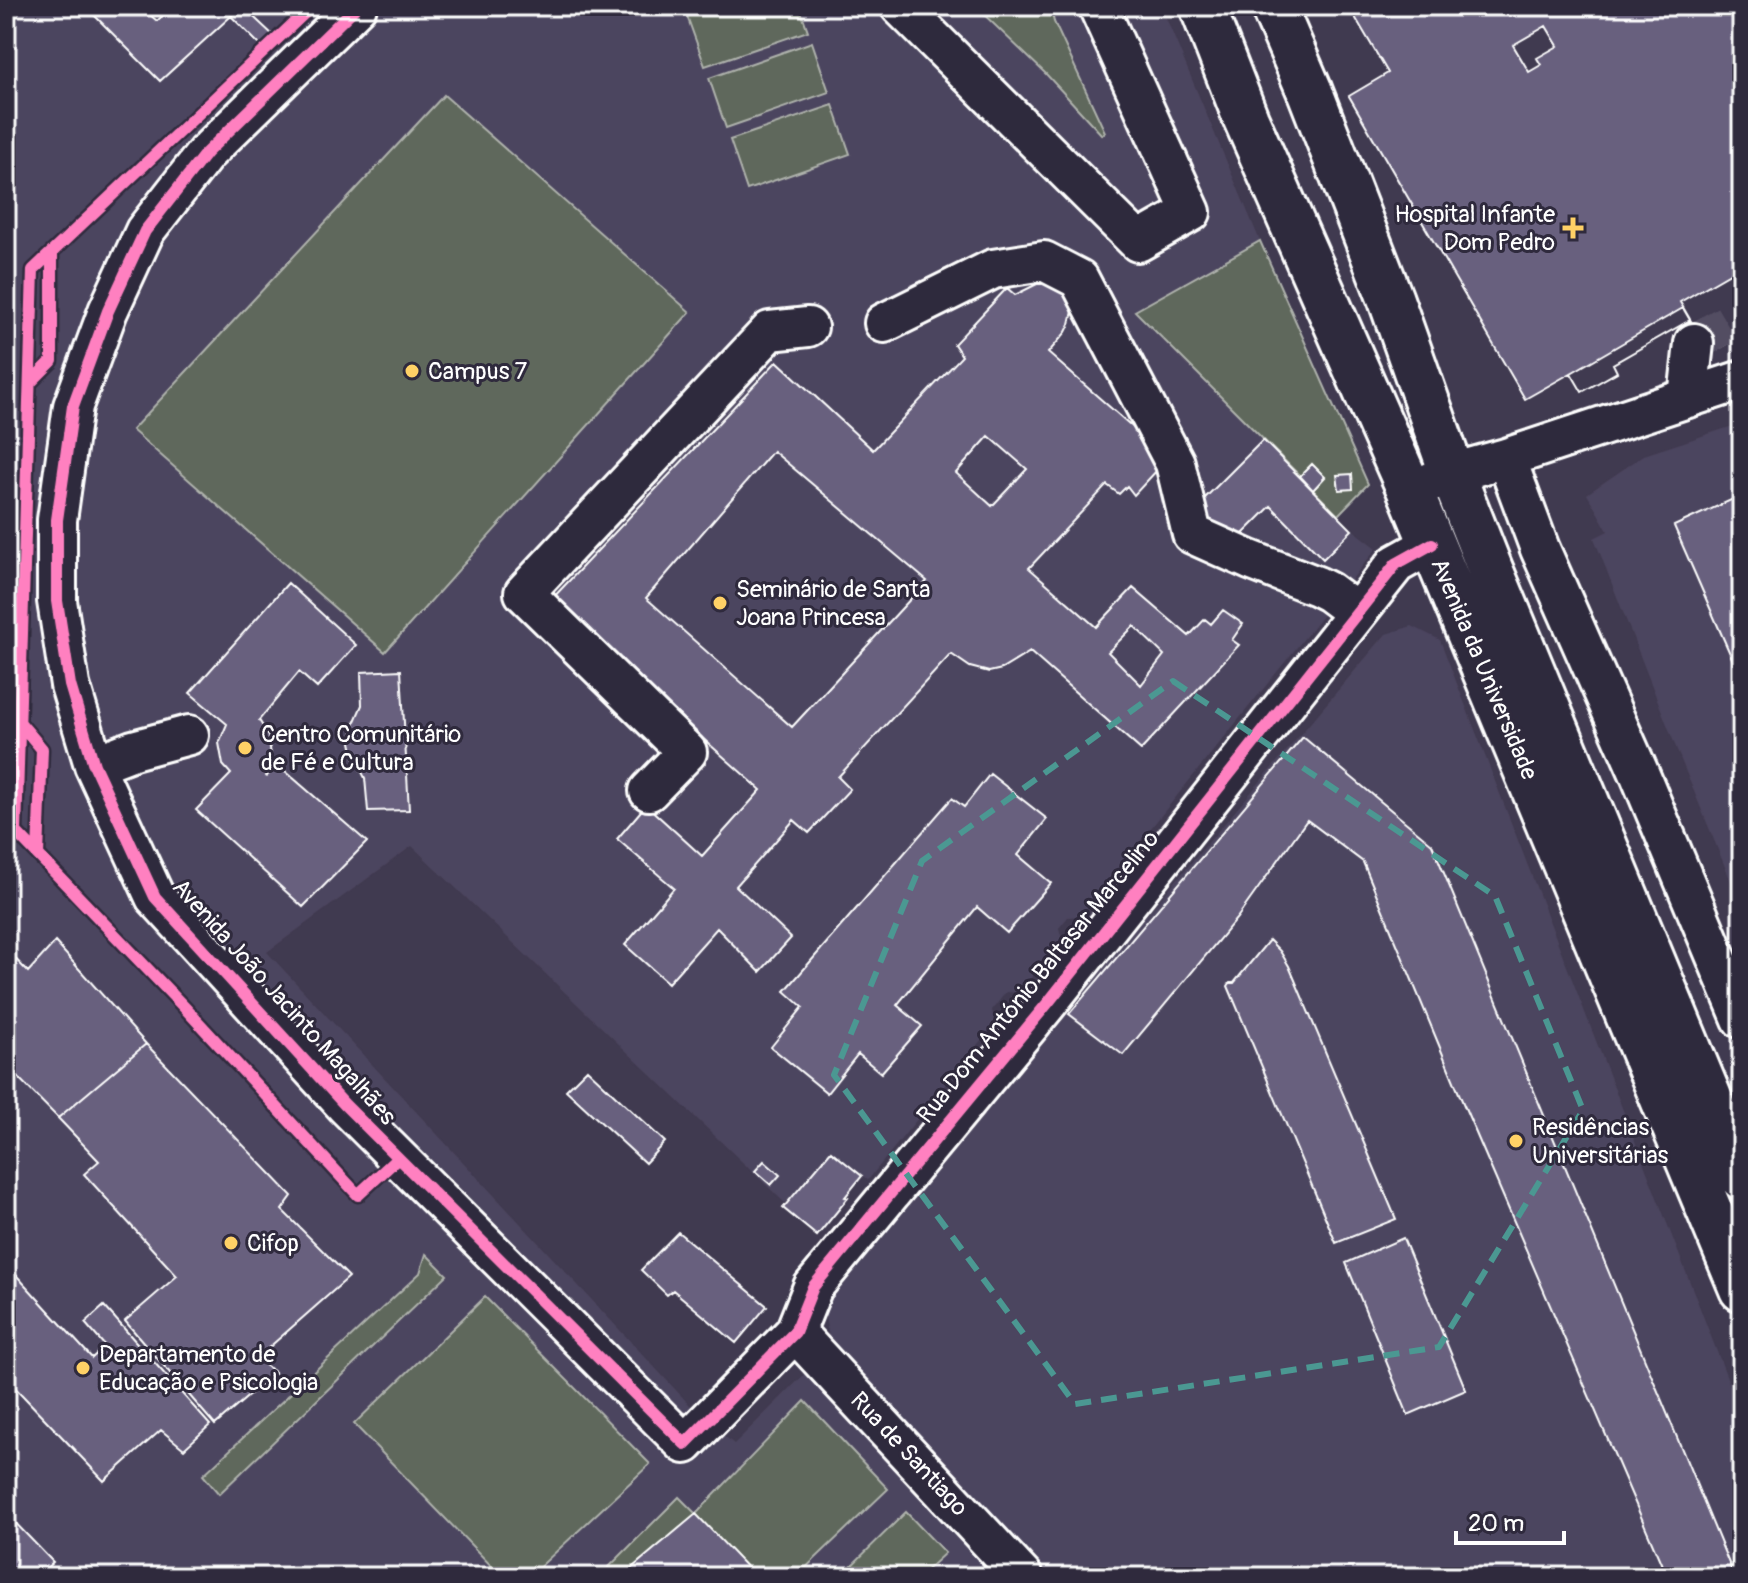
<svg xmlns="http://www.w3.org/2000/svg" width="1748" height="1583" font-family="Pangolin,sans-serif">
<rect width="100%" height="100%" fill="#403a50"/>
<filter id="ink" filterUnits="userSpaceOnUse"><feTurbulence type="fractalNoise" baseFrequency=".0125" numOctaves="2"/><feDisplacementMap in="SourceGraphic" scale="16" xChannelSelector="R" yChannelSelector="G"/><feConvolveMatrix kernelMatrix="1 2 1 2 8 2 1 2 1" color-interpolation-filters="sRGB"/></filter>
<g filter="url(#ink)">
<path fill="#4c455e" d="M6,6h1155l99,235 -125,70 217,218 25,19 -297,368 -12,1 -9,11 3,11 -43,54 -13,-1 -14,18 3,13 -127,157 -37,-29 -45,53 -374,-358 -145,106 434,465 33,27 97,-96 -7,-36 15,-36 547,-642 26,-8 28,14 302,776v161h-1736z
M1742,423v485l-63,-153 -85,-217 14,-7 -21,-37 57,-39z"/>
<path fill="#5f675b" stroke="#afb3ad" stroke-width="2" d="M718,6h81l9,25 -103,35 -18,-50z
M975,6h75l4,16 51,110 -3,3 -56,-61z
M812,42l17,50 -103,36 -17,-50z
M444,95l246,217 -305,340 -253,-222z
M833,105l17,49 -103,36 -17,-50z
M1260,241l108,243 -30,31 -25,-25 12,-13 -13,-13 -12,12 -165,-165z
M426,1254l21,21 -228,219 -16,-19 217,-202z
M485,1297l165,167 -121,113h-27l-148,-153z
M805,1401l83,88 -92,88h-197l80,-80 17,17z
M906,1512l39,41 -26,24h-79z"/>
<path fill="#68607e" stroke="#fff" stroke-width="2" fill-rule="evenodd" d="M85,6h55l17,15 16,-15h69l-82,75z
M242,6l32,30 -12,11 -31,-31z
M1360,6h382v330l-32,18 -20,-34 -77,44 4,8 -35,20 -11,-19 -46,26 -176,-303 39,-23 -33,-56 9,-5zM1546,26l12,20 -21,12 4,7 -12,7 -16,-27z
M1742,266v70l-32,18 -30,-52z
M1037,284h20l17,15v8l-4,17 -4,8 -18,21 113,99 -2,16 -25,27 -7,-9 -8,8 -12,-9 -78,83 67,59 37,-39 56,48 16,-17 6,5 12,-14 20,14 -11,16 7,5 -98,105 -111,-98 -28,17 -13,3 -19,-5 -19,-13 -113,123 12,12 -41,44 -15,-13 -58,66 55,52 -31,34 -43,-44 -49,55 -43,-38 49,-57 -57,-49 29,-34 56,51 59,-66 -212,-188 228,-241 96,89 89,-94 -8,-12 53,-56 8,7zM989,436l38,33 -35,37 -36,-33zM773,451l154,130 -135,146 -146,-129zM1134,626l30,29 -23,30 -33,-33z
M1683,308l7,12 -77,44 4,8 -35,20 -11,-19z
M1263,440l89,90 -29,29 -52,-53 -40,40 -38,-36z
M1312,464l13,13 -12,13 -13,-14z
M1352,474l1,15 -14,1 -2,-15z
M1742,495v186l-68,-155z
M288,583l68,62 -39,43 -18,-16 -40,48 9,15 3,20 -5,22 11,-13 90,78 -64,65 -107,-97 35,-36 -8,-9 -4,-22 8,-19 -37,-31z
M401,670l8,140 -41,1 -3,-33 -11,-22 -3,-14 4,-21 7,-16 -1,-33z
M1303,737l129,107 301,729 -13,4h-53l-204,-474 -100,-241 -56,-42 -70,98 -114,137 -54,-41z
M990,774l57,45 -29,36 33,28 -44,50 -30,-26 -80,98 25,21 -41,47 -23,-19 -31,39 -56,-46 32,-40 -18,-16 167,-193 12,9z
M1269,940l11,11 9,15 107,253 -60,24 -108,-257 2,-3h4z
M55,942l91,102 -88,74 -52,-53v-116l22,23z
M146,1044l146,152 -10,14 67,67 -92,81 18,15 -60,52 -90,-104 52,-45 -93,-102 15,-13 -41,-43z
M587,1069l78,73 -20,21 -79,-73z
M831,1151l31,25 -17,21 3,1 -31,38 -34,-28z
M764,1161l16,14 -9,10 -16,-14z
M678,1232l89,74 -31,37 -63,-53 -6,5 -26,-25z
M1403,1238l63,152 -58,25 -62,-152z
M6,1264l86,94 13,-12 -20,-23 19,-17 106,119 -26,24 -23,-19 -57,51 -98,-103z
M6,1513l47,49 -16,15h-31z
M696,1514l60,63h-135z"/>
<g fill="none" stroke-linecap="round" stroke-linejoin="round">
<path stroke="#534e62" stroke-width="38" stroke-dasharray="38 19" stroke-linecap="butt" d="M1694,343l48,-28"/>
<defs>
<path id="minor" d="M357,6l-151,147 -61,78 -37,80 -35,95 -16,114v81l13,84 24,80 61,132 190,208 340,339 110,-112 18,-45 234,-283 349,-440 36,-20
M900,6l238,236 53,-30 -93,-206
M884,323l109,-54 51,-8 35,18 96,184 17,71 58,26 67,26 12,6 28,21
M1688,398l6,-55
M1506,458l34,91 100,226 102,244
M1410,491l42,-18 54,-15 236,-78
M94,765l39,-15 56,-15
M649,791l38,-39 -163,-159 246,-262 38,-4
M795,1332l228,245"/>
<path id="major" d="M1202,6l44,113 164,372 332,798
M1273,6l37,86 81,208 61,173 38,96 252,608"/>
</defs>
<use href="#minor" stroke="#fff" stroke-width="44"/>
<use href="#major" stroke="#fff" stroke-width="50"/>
<use href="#minor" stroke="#2f2a3d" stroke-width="38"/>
<use href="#major" stroke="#2f2a3d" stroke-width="44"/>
<defs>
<path id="cycleway" d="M312,6l-279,264 -17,562 169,176 173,187 40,-37
M357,6l-151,147 -61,78 -37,80 -35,95 -16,114v81l13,84 24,80 61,132 190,208 340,339 110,-112 18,-45 234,-283 349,-440 36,-20
M30,383l22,-22v-109
M20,723l22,26 -4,106"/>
</defs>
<use href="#cycleway" stroke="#2f2a3d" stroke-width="17"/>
<use href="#cycleway" stroke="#ff80c0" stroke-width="12"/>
</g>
</g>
<path fill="none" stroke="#4b9892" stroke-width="6" stroke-dasharray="16 10" stroke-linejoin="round" d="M1173,681l322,215 88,214 -144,237 -364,57 -241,-329 88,-214z"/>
<g fill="#ffd166" stroke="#2f2a3d" stroke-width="3">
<path d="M1569 216h8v8h8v8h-8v8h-8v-8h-8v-8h8z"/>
<circle cx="412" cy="371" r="8"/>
<circle cx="720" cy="603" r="8"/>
<circle cx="245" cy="748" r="8"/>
<circle cx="1516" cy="1141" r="8"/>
<circle cx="231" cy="1243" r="8"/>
<circle cx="83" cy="1368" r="8"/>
</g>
<g text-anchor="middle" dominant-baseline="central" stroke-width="6" stroke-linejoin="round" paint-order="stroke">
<g font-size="24" fill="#fff" stroke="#2f2a3d" text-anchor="start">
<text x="1555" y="214" text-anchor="end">Hospital Infante<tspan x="1555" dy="28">Dom Pedro</tspan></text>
<text x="428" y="371">Campus 7</text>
<text x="736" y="589">Seminário de Santa<tspan x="736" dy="28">Joana Princesa</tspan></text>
<text x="261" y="734">Centro Comunitário<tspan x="261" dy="28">de Fé e Cultura</tspan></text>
<text x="1532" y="1127">Residências<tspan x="1532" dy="28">Universitárias</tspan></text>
<text x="247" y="1243">Cifop</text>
<text x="99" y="1354">Departamento de<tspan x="99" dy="28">Educação e Psicologia</tspan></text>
</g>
<g font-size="24" fill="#fff" stroke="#2f2a3d">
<text transform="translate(1484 669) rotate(67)">Avenida da Universidade</text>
<text transform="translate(1038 977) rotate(-51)">Rua Dom António Baltasar Marcelino</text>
<text transform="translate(284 1002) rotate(48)">Avenida João Jacinto Magalhães</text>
<text transform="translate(909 1454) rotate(47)">Rua de Santiago</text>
</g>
</g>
<rect width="1748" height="1583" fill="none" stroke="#2f2a3d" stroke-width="32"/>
<rect x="16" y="16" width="1716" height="1551" fill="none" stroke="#fff" stroke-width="3" filter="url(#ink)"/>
<path d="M1456 1531v12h108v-12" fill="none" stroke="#ffffff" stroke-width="4"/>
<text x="1468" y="1531" font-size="24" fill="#ffffff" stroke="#2f2a3d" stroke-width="6" paint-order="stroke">20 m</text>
</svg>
